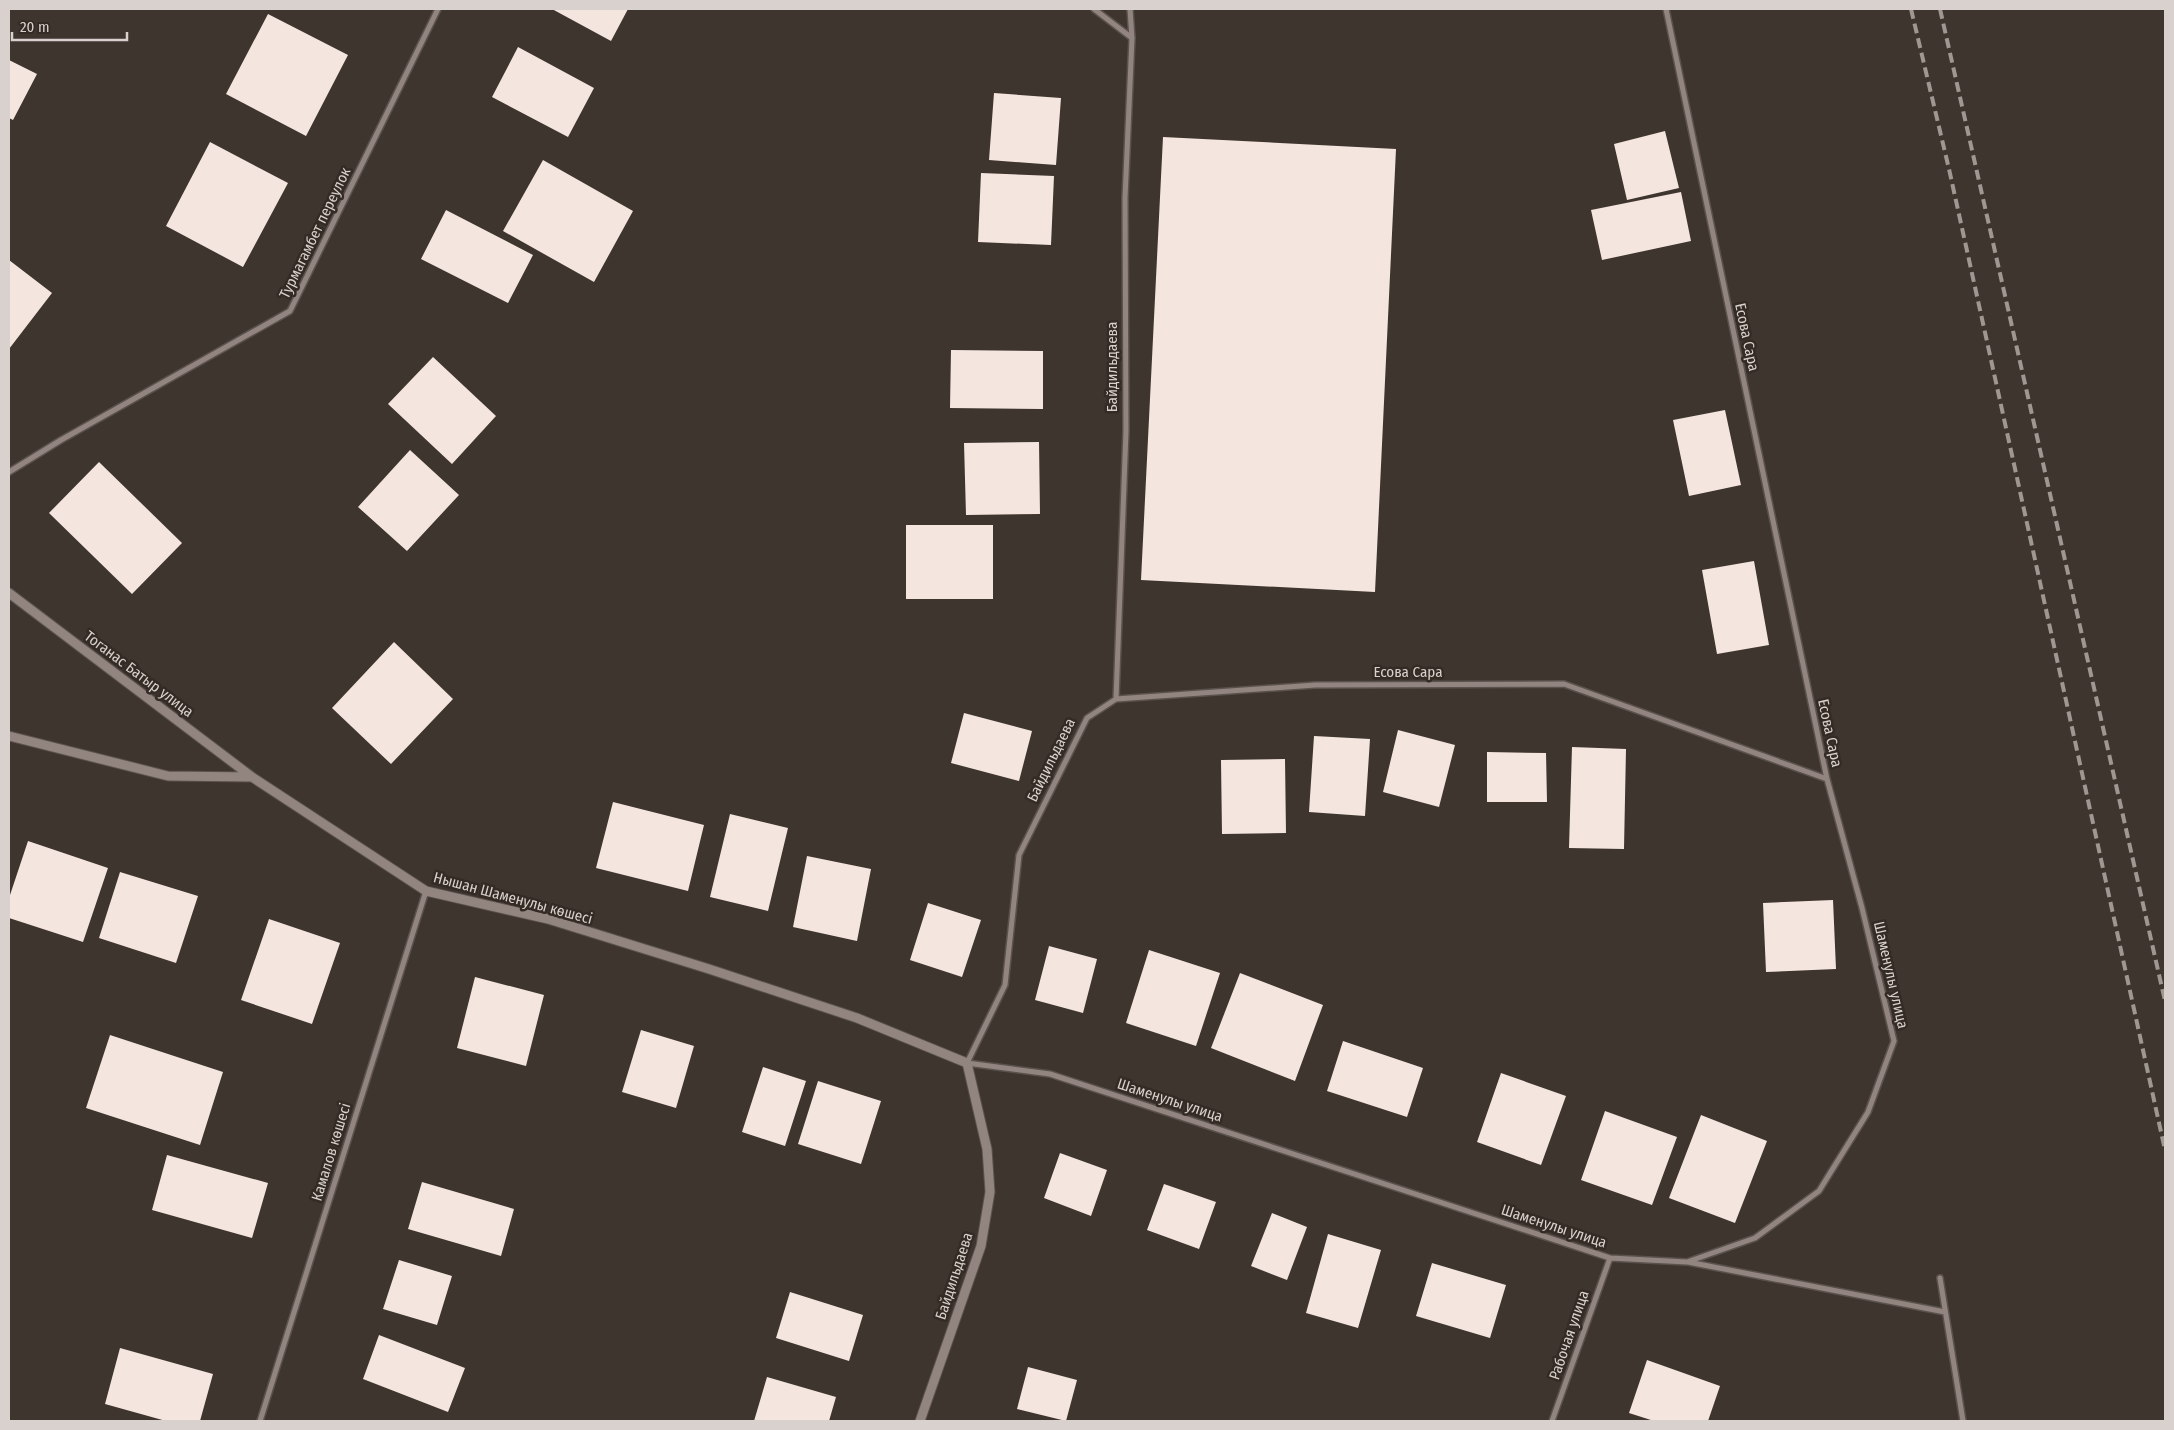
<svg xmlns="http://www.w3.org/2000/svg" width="2174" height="1430" font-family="'Fira Sans Condensed',sans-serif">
<rect width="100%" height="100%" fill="#3f352f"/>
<path fill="#f4e6df" d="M552,9h76l-17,32z
M268,14l80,41 -42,81 -80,-42z
M518,47l76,41 -26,49 -76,-40z
M9,60l28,14 -24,46 -4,-2z
M994,93l67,5 -5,67 -67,-5z
M1665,131l14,57 -52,12 -13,-56z
M1163,137l233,12 -21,443 -234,-12z
M210,142l78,41 -45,84 -77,-41z
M543,160l90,51 -39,71 -91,-51z
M981,173l73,3 -3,69 -73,-3z
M1681,192l10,49 -89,19 -11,-50z
M446,210l87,45 -25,48 -87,-44z
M9,260l43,33 -43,56z
M951,350l92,1v58l-93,-1z
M433,357l63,59 -44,48 -64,-60z
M1725,410l16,75 -52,11 -16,-76z
M1039,442l1,72 -74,1 -2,-72z
M410,450l49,45 -52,56 -49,-44z
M99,462l83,81 -50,51 -83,-81z
M906,525h87v74h-87z
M1754,561l15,84 -52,9 -15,-84z
M394,642l59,57 -62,65 -59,-56z
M964,713l68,18 -13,50 -68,-18z
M1398,730l57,15 -16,62 -56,-15z
M1314,736l56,3 -5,77 -56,-4z
M1572,747l54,2 -2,100 -55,-1z
M1487,752l59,1 1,49h-60z
M1285,759l1,74 -64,1 -1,-74z
M613,802l91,23 -16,66 -92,-23z
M730,814l58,14 -20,83 -58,-14z
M28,841l80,27 -25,74 -74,-24v-20z
M807,856l64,13 -14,72 -64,-14z
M120,872l78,24 -22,67 -77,-25z
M1833,900l3,69 -70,3 -3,-69z
M928,903l53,17 -19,57 -52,-17z
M269,919l71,24 -28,81 -71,-24z
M1049,946l48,13 -14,54 -48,-13z
M1149,950l71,23 -24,73 -70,-23z
M1240,973l83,32 -28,76 -84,-33z
M475,977l69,18 -18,71 -69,-18z
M641,1030l53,16 -18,62 -54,-16z
M110,1035l113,37 -23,73 -114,-37z
M1343,1041l80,27 -16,49 -80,-26z
M763,1067l43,14 -21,65 -43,-14z
M1501,1073l65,23 -25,69 -64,-23z
M818,1081l63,20 -20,63 -63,-20z
M1605,1111l72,26 -25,68 -71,-25z
M1701,1115l66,26 -32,82 -66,-25z
M1060,1153l47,17 -16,46 -47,-18z
M167,1155l101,28 -16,55 -100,-28z
M422,1182l92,27 -13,47 -93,-27z
M1164,1184l52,18 -17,47 -52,-19z
M1272,1213l35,14 -20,53 -36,-14z
M1328,1234l53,16 -23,78 -52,-15z
M399,1260l53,16 -15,49 -54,-16z
M1432,1263l74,22 -16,53 -74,-22z
M790,1292l73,23 -14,46 -73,-23z
M379,1335l86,33 -17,44 -85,-33z
M120,1348l93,26 -13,47h-34l-61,-17z
M1647,1360l73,26 -12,35h-54l-25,-8z
M1028,1367l49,13 -11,41 -49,-12z
M767,1377l69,20 -7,24h-75z"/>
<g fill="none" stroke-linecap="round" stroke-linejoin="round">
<defs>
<path id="minor" d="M1094,9l38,29
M1666,9l161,770 -263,-95 -249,1 -199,14 -29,19 -68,137 -14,130 -38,78 83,11 560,184 77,4 68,-24 64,-47 49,-79 26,-71 -32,-133 -35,-129
M9,472l52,-32 229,-129 148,-302
M1116,699l10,-268 -1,-233 7,-160 -2,-29
M1688,1262l257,50
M1940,1278l23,143
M260,1421l166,-530
M1552,1421l58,-163"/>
<path id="tertiary" d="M9,593l243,184 174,114 122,28 161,50 148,49 110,45 20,86 3,43 -9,54 -61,175
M9,736l159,40 84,1"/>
</defs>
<use href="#minor" stroke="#5b524e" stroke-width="8"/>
<use href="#tertiary" stroke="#5b524e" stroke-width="11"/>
<use href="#minor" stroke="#92857f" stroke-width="5"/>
<use href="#tertiary" stroke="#92857f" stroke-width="9"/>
<path stroke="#9f9792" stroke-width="4" stroke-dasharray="10 5" stroke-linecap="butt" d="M1911,9l38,160 216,981
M1940,9l225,992"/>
</g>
<g text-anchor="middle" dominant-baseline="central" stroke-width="5" stroke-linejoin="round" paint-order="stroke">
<g font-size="15" fill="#d8d1cd" stroke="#352b25">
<text transform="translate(315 233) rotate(-64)">Турмагамбет переулок</text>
<text transform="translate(1747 337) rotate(78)">Есова Сара</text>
<text transform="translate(1112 367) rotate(-90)">Байдильдаева</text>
<text x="1408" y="672">Есова Сара</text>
<text transform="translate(139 674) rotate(37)">Тоганас Батыр улица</text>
<text transform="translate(1830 733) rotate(78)">Есова Сара</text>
<text transform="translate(1051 760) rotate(-64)">Байдильдаева</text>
<text transform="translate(513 898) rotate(15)">Нышан Шаменулы көшесі</text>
<text transform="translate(1891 975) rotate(77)">Шаменулы улица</text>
<text transform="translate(1170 1100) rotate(18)">Шаменулы улица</text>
<text transform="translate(331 1152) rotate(-73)">Камалов көшесі</text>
<text transform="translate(1554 1226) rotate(18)">Шаменулы улица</text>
<text transform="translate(954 1276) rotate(-72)">Байдильдаева</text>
<text transform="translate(1569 1335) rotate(-71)">Рабочая улица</text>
</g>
</g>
<rect width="2174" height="1430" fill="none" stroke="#d8d1cd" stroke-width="20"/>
<path d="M12 32v8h115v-8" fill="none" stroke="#d8d1cd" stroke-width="2.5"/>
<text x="20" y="32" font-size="15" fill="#d8d1cd" stroke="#352b25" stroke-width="4" paint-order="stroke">20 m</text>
</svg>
